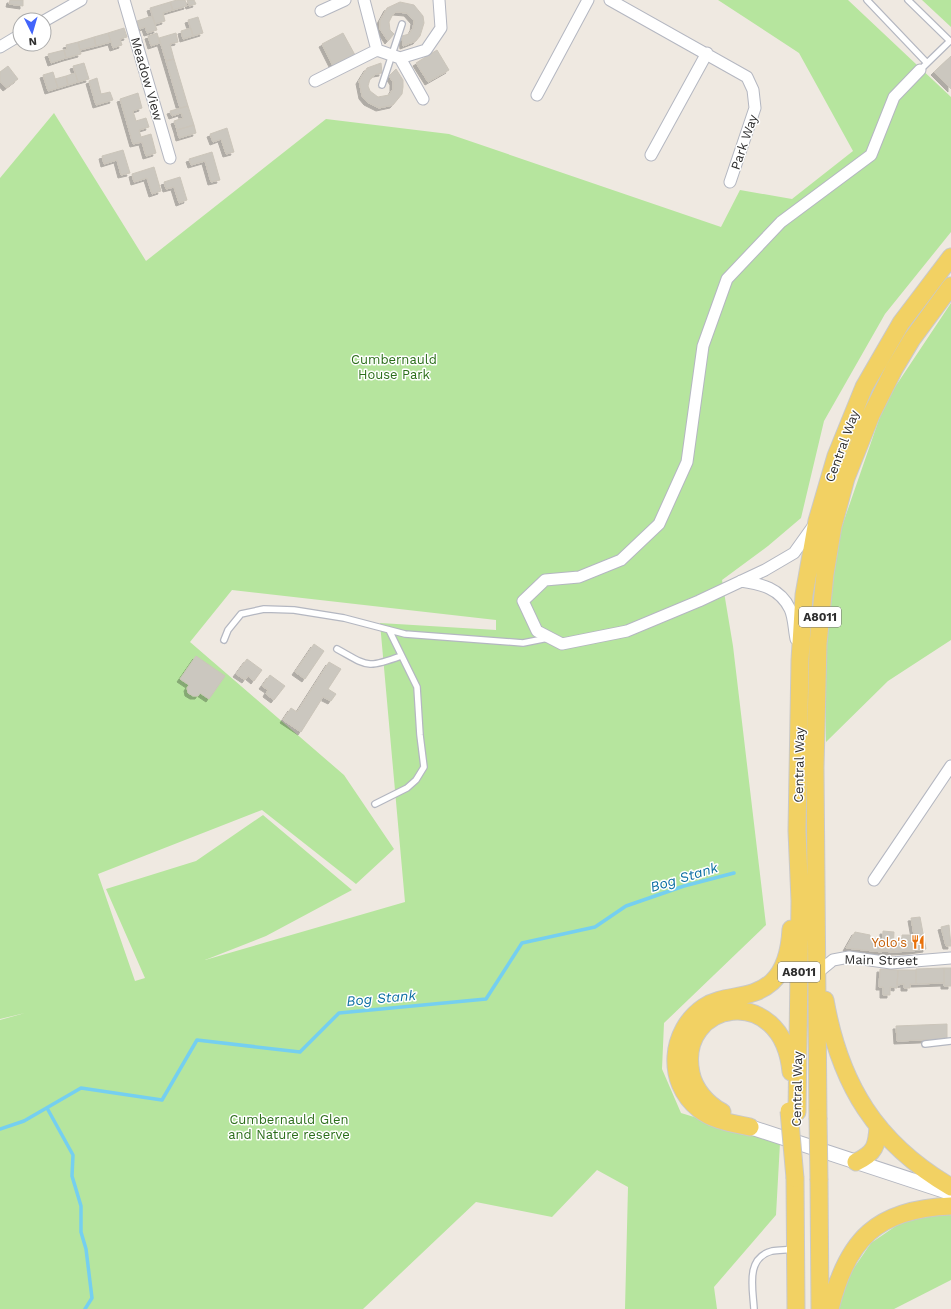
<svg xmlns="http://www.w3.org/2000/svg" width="951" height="1309" font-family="'Work Sans',sans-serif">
<defs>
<filter id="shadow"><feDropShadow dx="-3" dy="3" stdDeviation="0" flood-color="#0004"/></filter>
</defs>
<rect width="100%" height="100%" fill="#efe9e1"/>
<path fill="#b6e59e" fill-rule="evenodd" d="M718,0h130l103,97v135l-66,82 -61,107 -23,97 -33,28 -46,34 11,66 33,279 -102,98 -2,46 19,44 99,30 -4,72 -62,72 3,22h-92l3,-122 -31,-17 -45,47 -76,-15 -113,107h-363v-289l25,-7 -25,6v-841l54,-65 92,148 180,-142 123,15 272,93 19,-37 52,9 61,-48 -54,-98zM232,590l264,30v10l-116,-7 25,279 -200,58 61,-24 86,-46 -89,-75 -67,46 -90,28 39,89 -10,3 -37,-107 164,-64 94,74 38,-35 -50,-74 -154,-133z
M922,0h29v27z
M951,303v337l-63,41 -62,61 -2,-114 16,-96 45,-130z
M951,1213v67l-57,29h-57l8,-28 26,-38 41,-28z"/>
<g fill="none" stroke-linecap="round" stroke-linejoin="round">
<path stroke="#75cff0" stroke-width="3.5" d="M47,1108l26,47 -1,21 9,30v26l5,17 6,49 -7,11
M0,1129l24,-8 57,-33 81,12 35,-60 103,12 39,-39 147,-14 36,-56 73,-16 31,-21 58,-20 50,-13"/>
</g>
<path fill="#cbc7bf" stroke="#cbc5ba" filter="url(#shadow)" d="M10,0h13v6l-14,-2z
M177,0h8l2,6 -14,4 -3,-8z
M187,0h7l2,4 -7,2z
M170,2l3,8 -10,3 2,8 -10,3 -5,-16z
M400,2l14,3 9,11 1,7 -4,13 -4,5 -13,5 -1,-10 7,-2 4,-6 1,-7 -7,-8 -11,-1 -4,4 -3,6 1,8 4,4 -6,7 -8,-12v-8l7,-13z
M152,16l5,14 -10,3 -2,-6 -5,2 -3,-8z
M198,17l5,16 -10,3 -5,-16z
M124,28l3,9 -7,2 2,6 -9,3 -5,-15z
M191,28l2,8 -10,3 -2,-8z
M108,33l3,9 -15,4 -2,-9z
M157,33l3,10 -9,3 -3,-10z
M176,33l2,9 -8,2 4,15 -8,2 -7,-23z
M343,33l12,22 -22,11 -11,-22z
M94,37l2,9 -16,4 -2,-8z
M78,42l3,12 -15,4 -2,-8 3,-1 -1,-4z
M64,50l2,8 -15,5 -3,-9z
M437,50l12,20 -21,12 -12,-19z
M951,56v33l-17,-17z
M174,59l14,47 -8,2 -14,-47z
M84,63l5,16 -11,3 -5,-16z
M381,63l1,10 -6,1 -6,5 -2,7 2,5 8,6 11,-2 4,-6v-7l-4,-6 7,-7 7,11v7l-1,7 -9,11 -14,3 -12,-6 -5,-6 -3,-15 8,-13z
M8,66l10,13 -12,9 -6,-7v-9z
M53,72l5,16 -10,3 -5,-16z
M75,73l3,9 -10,3 -2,-9z
M66,76l2,9 -10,3 -3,-9z
M97,78l4,16 9,-2 3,8 -17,5 -7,-24z
M138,93l4,15 -9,3 3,10 10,-3 3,9 -10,3 2,7 10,-3 5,19 -10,3 -4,-14 -9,2 -13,-45z
M188,106l6,19 -17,5 -3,-9 9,-3 -2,-5 -9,3 -2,-5z
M194,125l2,8 -17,5 -2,-8z
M227,128l7,24 -8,2 -5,-15 -8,3 -3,-8z
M123,150l7,23 -9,2 -4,-15 -13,4 -2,-8z
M212,152l8,28 -9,2 -6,-21 -14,4 -2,-6z
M154,167l7,24 -9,3 -5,-16 -13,4 -2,-8z
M180,177l7,23 -8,3 -5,-16 -8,2 -2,-7z
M314,644l10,7 -19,28 -10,-7z
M196,656l29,20 -16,23 -9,-6 -2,3h-5l-5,-3 -1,-5 2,-3 -9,-6z
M247,659l15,11 -8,11 -6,-5 -3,4 -9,-6z
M329,662l12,7 -13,20 8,5 -5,7 -8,-4 -22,35 -18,-12 8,-12 6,4z
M270,675l15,11 -11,14 -8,-6 2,-4 -6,-4z
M920,917l6,32 -14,2v-16h2l-3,-17z
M949,925l2,21h-5l-5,-19z
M883,931l11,1 -1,20 -11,-1z
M855,932l15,3v3l13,2 -1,12 -36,-4z
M902,935h10v16l-19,1 1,-12h8z
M944,968h7v18h-7z
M944,968v15l-28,1v-15z
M880,969l18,1 -1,18 -7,-1v8h-7v-8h-4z
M898,970h18v14h-6v4h-6v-4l-7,1z
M947,1024v15l-50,2 -1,-15z"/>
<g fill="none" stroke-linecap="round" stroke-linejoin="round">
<defs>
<path id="service" d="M867,0l60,63
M908,0l42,41 -30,29
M382,85l20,-61
M224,640l4,-10 13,-16 23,-5 30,1 50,8 61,16 118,9 25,-5
M337,649c31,17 29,20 64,7
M375,804l32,-16 9,-8 8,-13 -4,-32 -3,-48 -28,-57
M925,1044l26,-3
M754,1309c-1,-20 -9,-51 18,-58 7,-1 15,-1 22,-2"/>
<path id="minor" d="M124,0l46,158
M364,0l13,50 23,8 26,-8 15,-22 -2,-28
M610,0l137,77 6,13 2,18 -25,74
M321,11l24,-11
M44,21l37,-21
M0,47l20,-12
M400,58l23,41
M315,81l62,-31
M537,95l51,-95
M651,155l56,-102
M814,525l-20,28 -29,17 -66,31 -72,30 -65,13 -25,-13 -14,-30 22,-21 34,-3 42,-17 38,-36 28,-62 16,-116 24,-67 54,-57 90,-67 23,-58 26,-27
M741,581c20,3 39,7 49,28 4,8 4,21 6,30
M874,880l77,-114
M816,974l17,-14 16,-3 42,6 60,-5"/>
<path id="tertiary" d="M750,1127l201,66"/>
<path id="primary" d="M825,1000c15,85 51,143 126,187
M722,1112c-15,-8 -28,-23 -31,-39 -15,-72 92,-92 100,-1
M797,1112l3,-211 -3,-70 3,-171 4,-65 13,-74 19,-65 28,-69 37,-64 50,-66
M818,1118l-3,-350 3,-124 7,-70 8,-48 13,-48 25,-63 23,-46 18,-30 39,-53
M750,1127c-18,-4 -36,-6 -51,-18 -34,-27 -29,-79 5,-102 21,-14 47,-6 68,-25 14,-13 18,-35 19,-53
M856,1162c19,-9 21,-16 22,-36
M795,1178l1,131
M819,1180l1,129
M830,1309c17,-70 47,-100 121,-103"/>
</defs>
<use href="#service" stroke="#b4b7c1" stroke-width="8"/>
<use href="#minor" stroke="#b4b7c1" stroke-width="13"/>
<use href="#tertiary" stroke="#b4b7c1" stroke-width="16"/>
<use href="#primary" stroke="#c9c9c9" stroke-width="19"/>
<use href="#service" stroke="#fff" stroke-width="5.5"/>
<use href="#minor" stroke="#fff" stroke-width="11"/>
<use href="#tertiary" stroke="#fff" stroke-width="14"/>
<use href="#primary" stroke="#f2d163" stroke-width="17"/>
<defs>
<path id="primary-bridge" d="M789,1111l6,67
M818,1118l1,62"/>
</defs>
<use href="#primary-bridge" stroke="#c9c9c9" stroke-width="19" stroke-linecap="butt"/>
<use href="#primary-bridge" stroke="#f2d163" stroke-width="17"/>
</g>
<defs>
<symbol id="restaurant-bare" viewBox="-9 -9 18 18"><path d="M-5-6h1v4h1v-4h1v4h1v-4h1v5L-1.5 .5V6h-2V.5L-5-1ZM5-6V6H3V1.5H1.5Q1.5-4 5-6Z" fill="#e8710a" stroke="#fff" stroke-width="2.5" paint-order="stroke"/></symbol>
</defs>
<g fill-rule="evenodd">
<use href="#restaurant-bare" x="908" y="932" width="20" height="20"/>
</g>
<g text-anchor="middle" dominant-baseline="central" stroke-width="3" stroke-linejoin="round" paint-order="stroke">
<g fill="#fff" stroke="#6d6d6d" stroke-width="1">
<rect x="799" y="607" width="42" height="20" rx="3"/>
<rect x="778" y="962" width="42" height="20" rx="3"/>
</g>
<g font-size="12" font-weight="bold" fill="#2e2e2e">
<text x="820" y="617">A8011</text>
<text x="799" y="972">A8011</text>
</g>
<g font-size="13" fill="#2e2e2e" stroke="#fff">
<text transform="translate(147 79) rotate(74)">Meadow View</text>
<text transform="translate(744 142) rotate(-71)">Park Way</text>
<text transform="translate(842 446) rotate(-70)">Central Way</text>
<text transform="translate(799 765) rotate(-89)">Central Way</text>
<text transform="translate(881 960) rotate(1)">Main Street</text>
<text transform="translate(797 1089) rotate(-89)">Central Way</text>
</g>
<g font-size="13" fill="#2c6e1b" stroke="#fff">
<text x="394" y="359">Cumbernauld<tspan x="394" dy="15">House Park</tspan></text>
<text x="289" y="1119">Cumbernauld Glen<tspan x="289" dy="15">and Nature reserve</tspan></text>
</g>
<g font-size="13" fill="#c56008" stroke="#fff" text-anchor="end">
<text x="907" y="942">Yolo's</text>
</g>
<g font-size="14" font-style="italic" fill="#0d6fa3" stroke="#fff">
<text transform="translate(684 877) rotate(-17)">Bog Stank</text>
<text transform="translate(381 998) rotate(-5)">Bog Stank</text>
</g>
</g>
<g transform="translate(32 32) rotate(175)"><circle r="19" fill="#ffffff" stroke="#ababab"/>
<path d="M0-3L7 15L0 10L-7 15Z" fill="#4264fb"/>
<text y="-6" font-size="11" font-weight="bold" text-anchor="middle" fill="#2e2e2e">N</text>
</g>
</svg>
